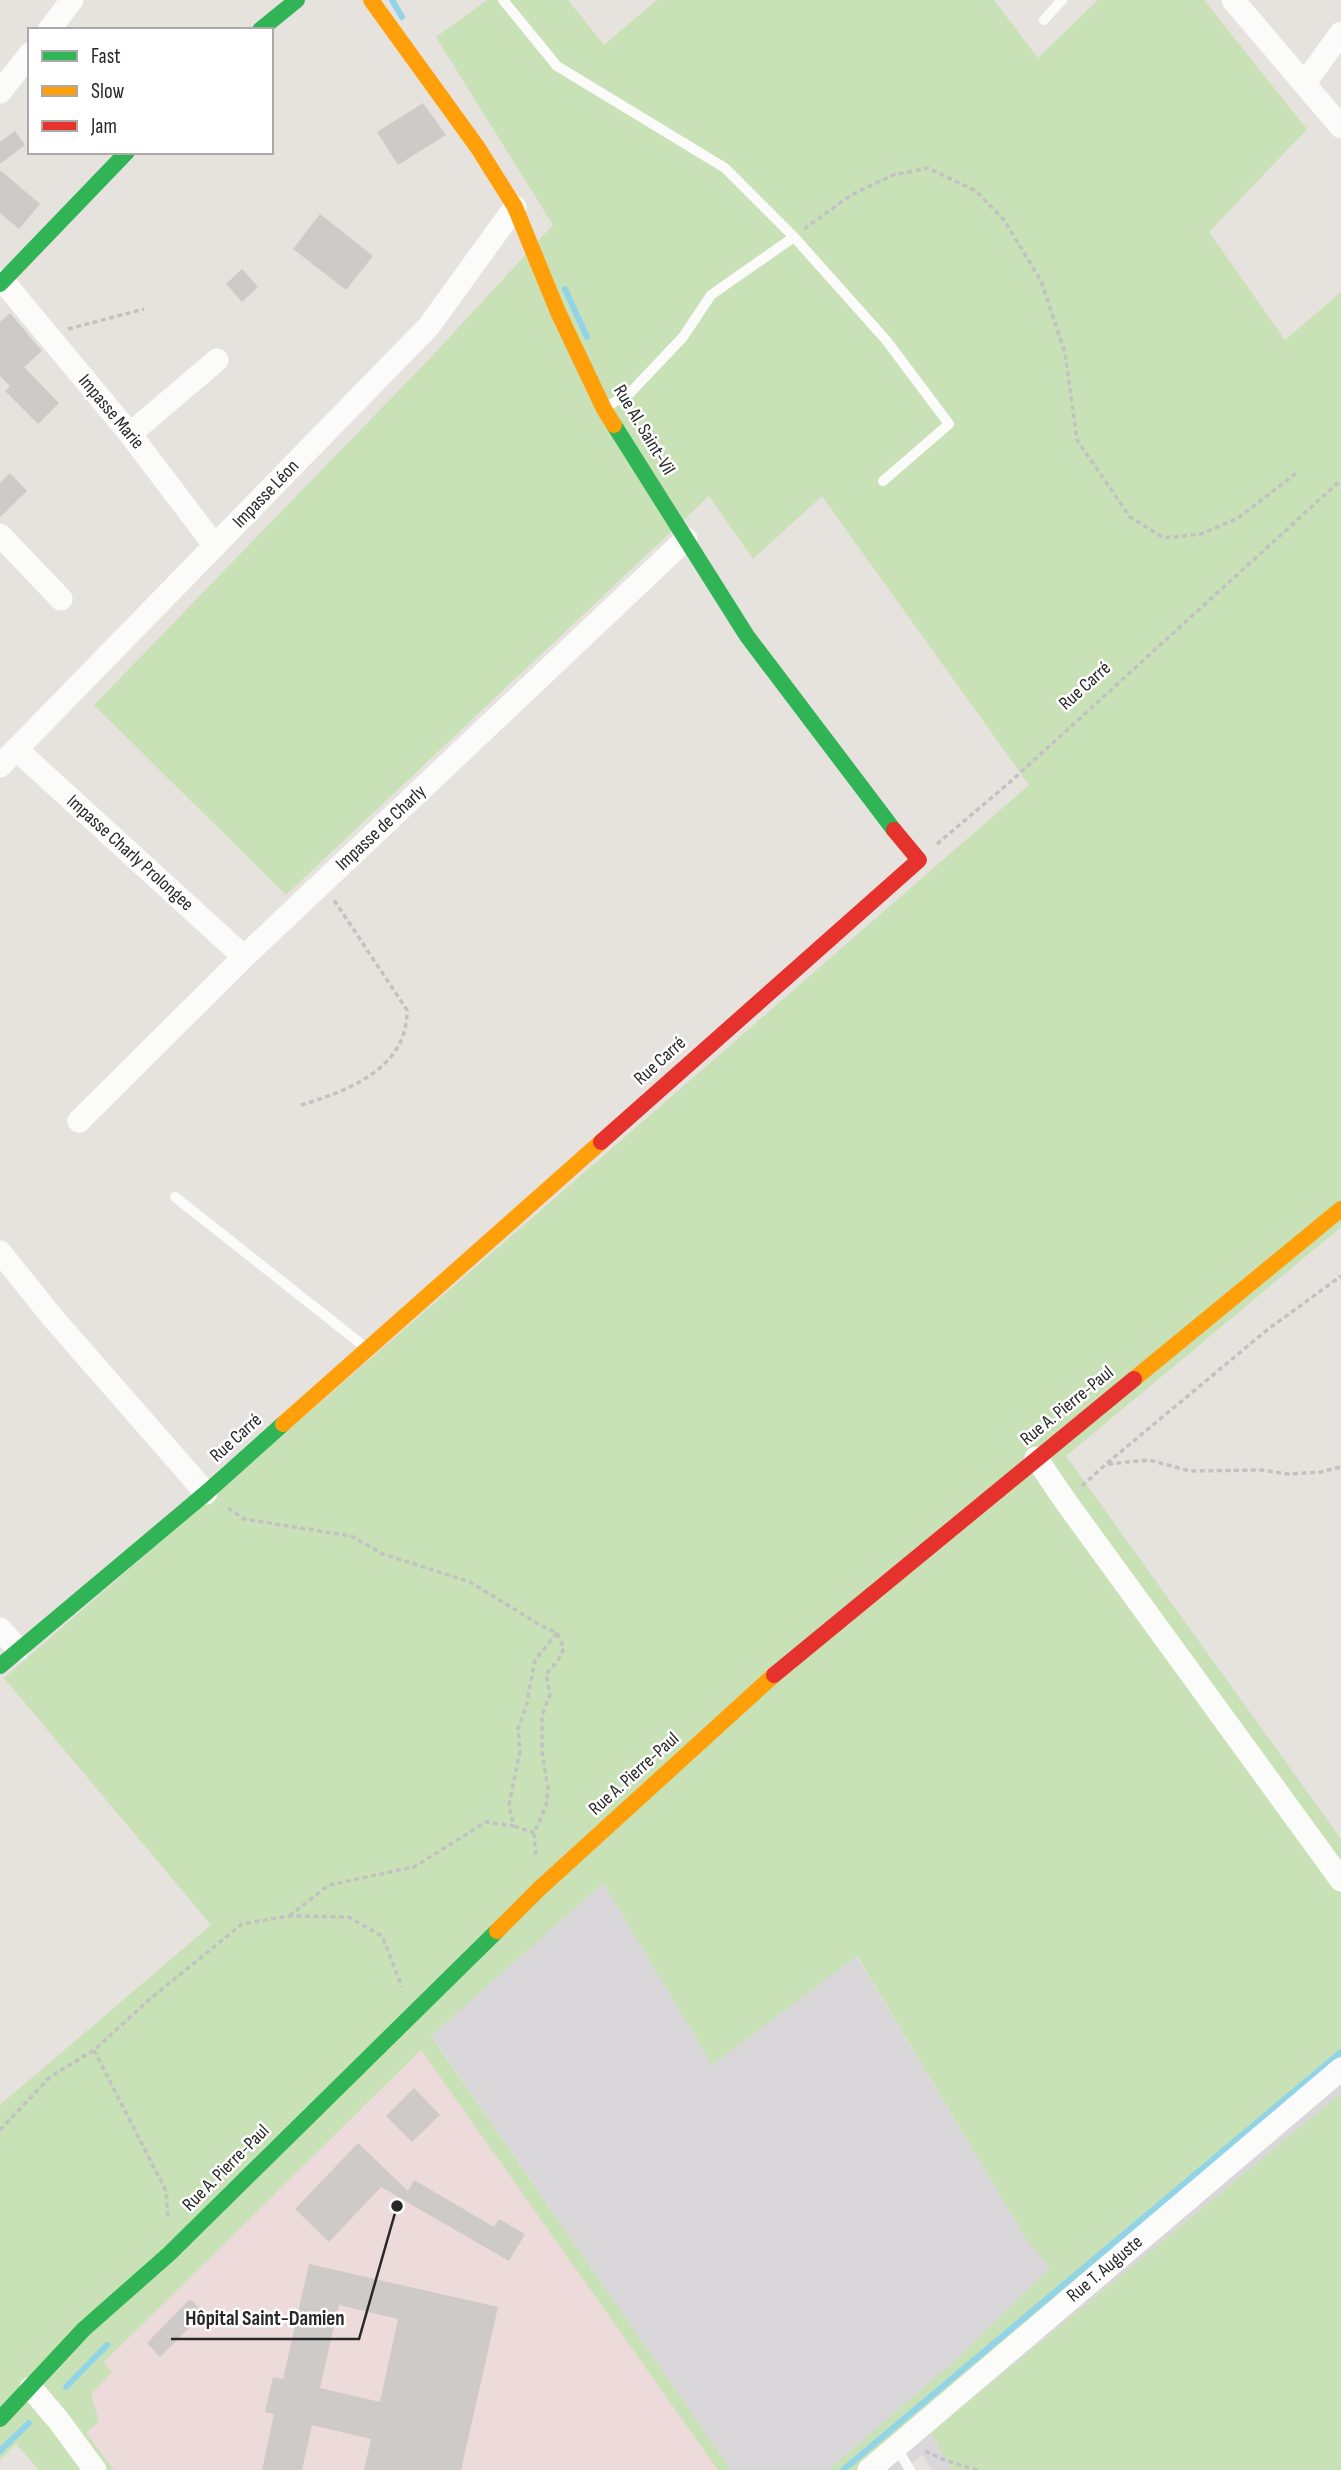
<svg xmlns="http://www.w3.org/2000/svg" width="1341" height="2470" font-family="'Sofia Sans Condensed',sans-serif">
<rect width="100%" height="100%" fill="#e6e2dd"/>
<path fill="#d9d7d9" d="M603,1883l109,182 144,-109 172,286 23,26 -93,90 -130,112h-97l-300,-435z
M1341,2079v14l-410,340 22,37h-21l-10,-15 -17,15h-22z"/>
<path fill="#ecdbda" d="M421,2049l297,421h-604l-28,-37 13,-12 -8,-27 13,-32z"/>
<path fill="#c9e1b6" d="M487,0h81l36,45 53,-45h337l44,58 60,-58h106l103,129 -98,103 76,108 56,-48v935l-275,229 275,383v240l-458,391h-55l130,-112 92,-90 -22,-26 -171,-286 -145,109 -109,-182 -172,153 300,434h-13l-297,-420 -317,312 8,10 -21,22 8,27 -13,12 28,37h-75l-23,-26 -16,16v-355l211,-180 -207,-247 1025,-893 -207,-289 -69,63 -44,-63 -423,399 -192,-190 340,-351 119,-129 -117,-188z
M1341,2093v377h-388l-22,-37z"/>
<g fill="none" stroke-linecap="round" stroke-linejoin="round">
<path stroke="#91d4e8" stroke-width="6" d="M392,0l10,17
M565,289l22,48
M66,2387l41,-42
M0,2451l29,-28
M843,2470l498,-418"/>
</g>
<path fill="#cdcac7" fill-rule="evenodd" d="M423,103l23,32 -48,30 -21,-33z
M15,131l10,14 -25,19v-22z
M0,170l40,34 -21,25 -19,-16z
M320,214l53,42 -27,34 -53,-41z
M242,269l16,18 -16,15 -16,-18z
M10,313l32,38 -18,16 35,36 -21,21 -33,-33 5,-5 -10,-10v-54z
M10,473l17,18 -27,26v-34z
M414,2088l26,27 -28,27 -26,-26z
M358,2143l50,48 6,-11 80,47 5,-8 26,15 -16,27 -128,-74 -52,55 -34,-33z
M309,2264l189,43 -37,163h-97l7,-31 -59,-14 -10,45h-40l12,-56 -9,-2 8,-35 10,2zM339,2305l59,14 -18,83 -60,-14z
M190,2299l14,14 -44,44 -13,-14z"/>
<g fill="none" stroke-linecap="round" stroke-linejoin="round">
<path stroke="#c3c2c2" stroke-width="3.5" stroke-dasharray="5 3.5" stroke-linecap="butt" d="M804,229l47,-34 42,-20 35,-7 48,23 28,29 37,61 24,72 12,87 53,77 34,21 37,-4 37,-16 61,-47
M68,329l76,-20
M937,844l73,-62 331,-302
M301,1105c47,-14 107,-37 106,-95l-73,-110
M1108,1464l41,-4 41,11 71,-1 27,4 33,-2 20,-5
M1082,1486l24,-22 161,-134 74,-54
M228,1508l16,11 107,17 32,18 87,28 70,43 17,8 7,15 -6,13 -12,13 4,21 -8,20v36l6,38 -2,17 -12,27 2,25
M514,1826l20,7
M289,1916l40,-31 85,-18 72,-45 28,4 -5,-21 11,-54 -2,-23 8,-21 9,-47 22,-27
M94,2050l72,141 2,29
M0,2130l50,-53 44,-27 56,-51 92,-75 47,-8 60,1 33,19 20,51
M925,2451l22,10 31,9"/>
<path stroke="#fbfbfa" stroke-width="10" d="M503,0l54,66 168,102 69,69 92,103 63,84 -66,57
M1044,20l18,-20
M606,407l24,-14 53,-56 28,-42 83,-58
M175,1197l190,150
M896,2447l14,23"/>
<path stroke="#fbfbfa" stroke-width="23" d="M1233,0l108,127
M49,30l23,-30
M1304,84l37,-51
M0,92l30,-38
M3,281l127,153 85,112
M130,434l87,-74
M0,535l61,64
M16,749l228,208
M0,766l429,-440 86,-119
M79,1121l165,-164 442,-418
M0,1252l53,66 153,175
M1036,1458l30,44 275,378
M0,1629l18,20
M31,2388l28,33 36,49
M869,2470l472,-401"/>
<path stroke="#30b455" stroke-width="16" d="M260,30l37,-30
M0,284l127,-132
M614,425l133,211 147,194
M0,1666l206,-173 77,-69
M0,2419l84,-90 85,-75 328,-323"/>
<path stroke="#ff9f0a" stroke-width="16" d="M371,0l107,148 37,59 43,105 46,97 10,16
M1134,1379l207,-170
M283,1424l318,-282
M497,1931l42,-42 235,-214"/>
<path stroke="#e5322d" stroke-width="16" d="M601,1142l318,-282 -25,-30
M774,1675l360,-296"/>
</g>
<g text-anchor="middle" dominant-baseline="central" stroke-width="5" stroke-linejoin="round" paint-order="stroke">
<g font-size="19" fill="#282828" stroke="#fff">
<text transform="translate(111 412) rotate(50)">Impasse Marie</text>
<text transform="translate(644 430) rotate(59)">Rue Al. Saint-Vil</text>
<text transform="translate(266 494) rotate(-46)">Impasse Léon</text>
<text transform="translate(1085 686) rotate(-42)">Rue Carré</text>
<text transform="translate(381 828) rotate(-43)">Impasse de Charly</text>
<text transform="translate(130 853) rotate(42)">Impasse Charly Prolongee</text>
<text transform="translate(660 1061) rotate(-42)">Rue Carré</text>
<text transform="translate(1067 1406) rotate(-39)">Rue A. Pierre-Paul</text>
<text transform="translate(236 1438) rotate(-42)">Rue Carré</text>
<text transform="translate(634 1774) rotate(-42)">Rue A. Pierre-Paul</text>
<text transform="translate(226 2168) rotate(-45)">Rue A. Pierre-Paul</text>
<text transform="translate(1105 2269) rotate(-40)">Rue T. Auguste</text>
</g>
</g>
<path fill="none" stroke="#282828" stroke-width="2.5" d="M397 2206L359 2339H171"/>
<circle fill="#282828" stroke="#fff" stroke-width="2.5" cx="397" cy="2206" r="7"/>
<g font-size="21" text-anchor="middle" font-weight="bold" fill="#282828" stroke="#fff" stroke-width="5" stroke-linejoin="round" paint-order="stroke">
<text x="265" y="2325">Hôpital Saint-Damien</text>
</g>
<rect x="28" y="28" width="245" height="126" fill="#ffffff" stroke="#a9a9a9" stroke-width="2"/>
<rect x="42" y="51" width="35" height="10" fill="#30b455" stroke="#a9a9a9" stroke-width="2"/>
<text x="91" y="63" font-size="21" fill="#282828">Fast</text>
<rect x="42" y="86" width="35" height="10" fill="#ff9f0a" stroke="#a9a9a9" stroke-width="2"/>
<text x="91" y="98" font-size="21" fill="#282828">Slow</text>
<rect x="42" y="121" width="35" height="10" fill="#e5322d" stroke="#a9a9a9" stroke-width="2"/>
<text x="91" y="133" font-size="21" fill="#282828">Jam</text>
</svg>
